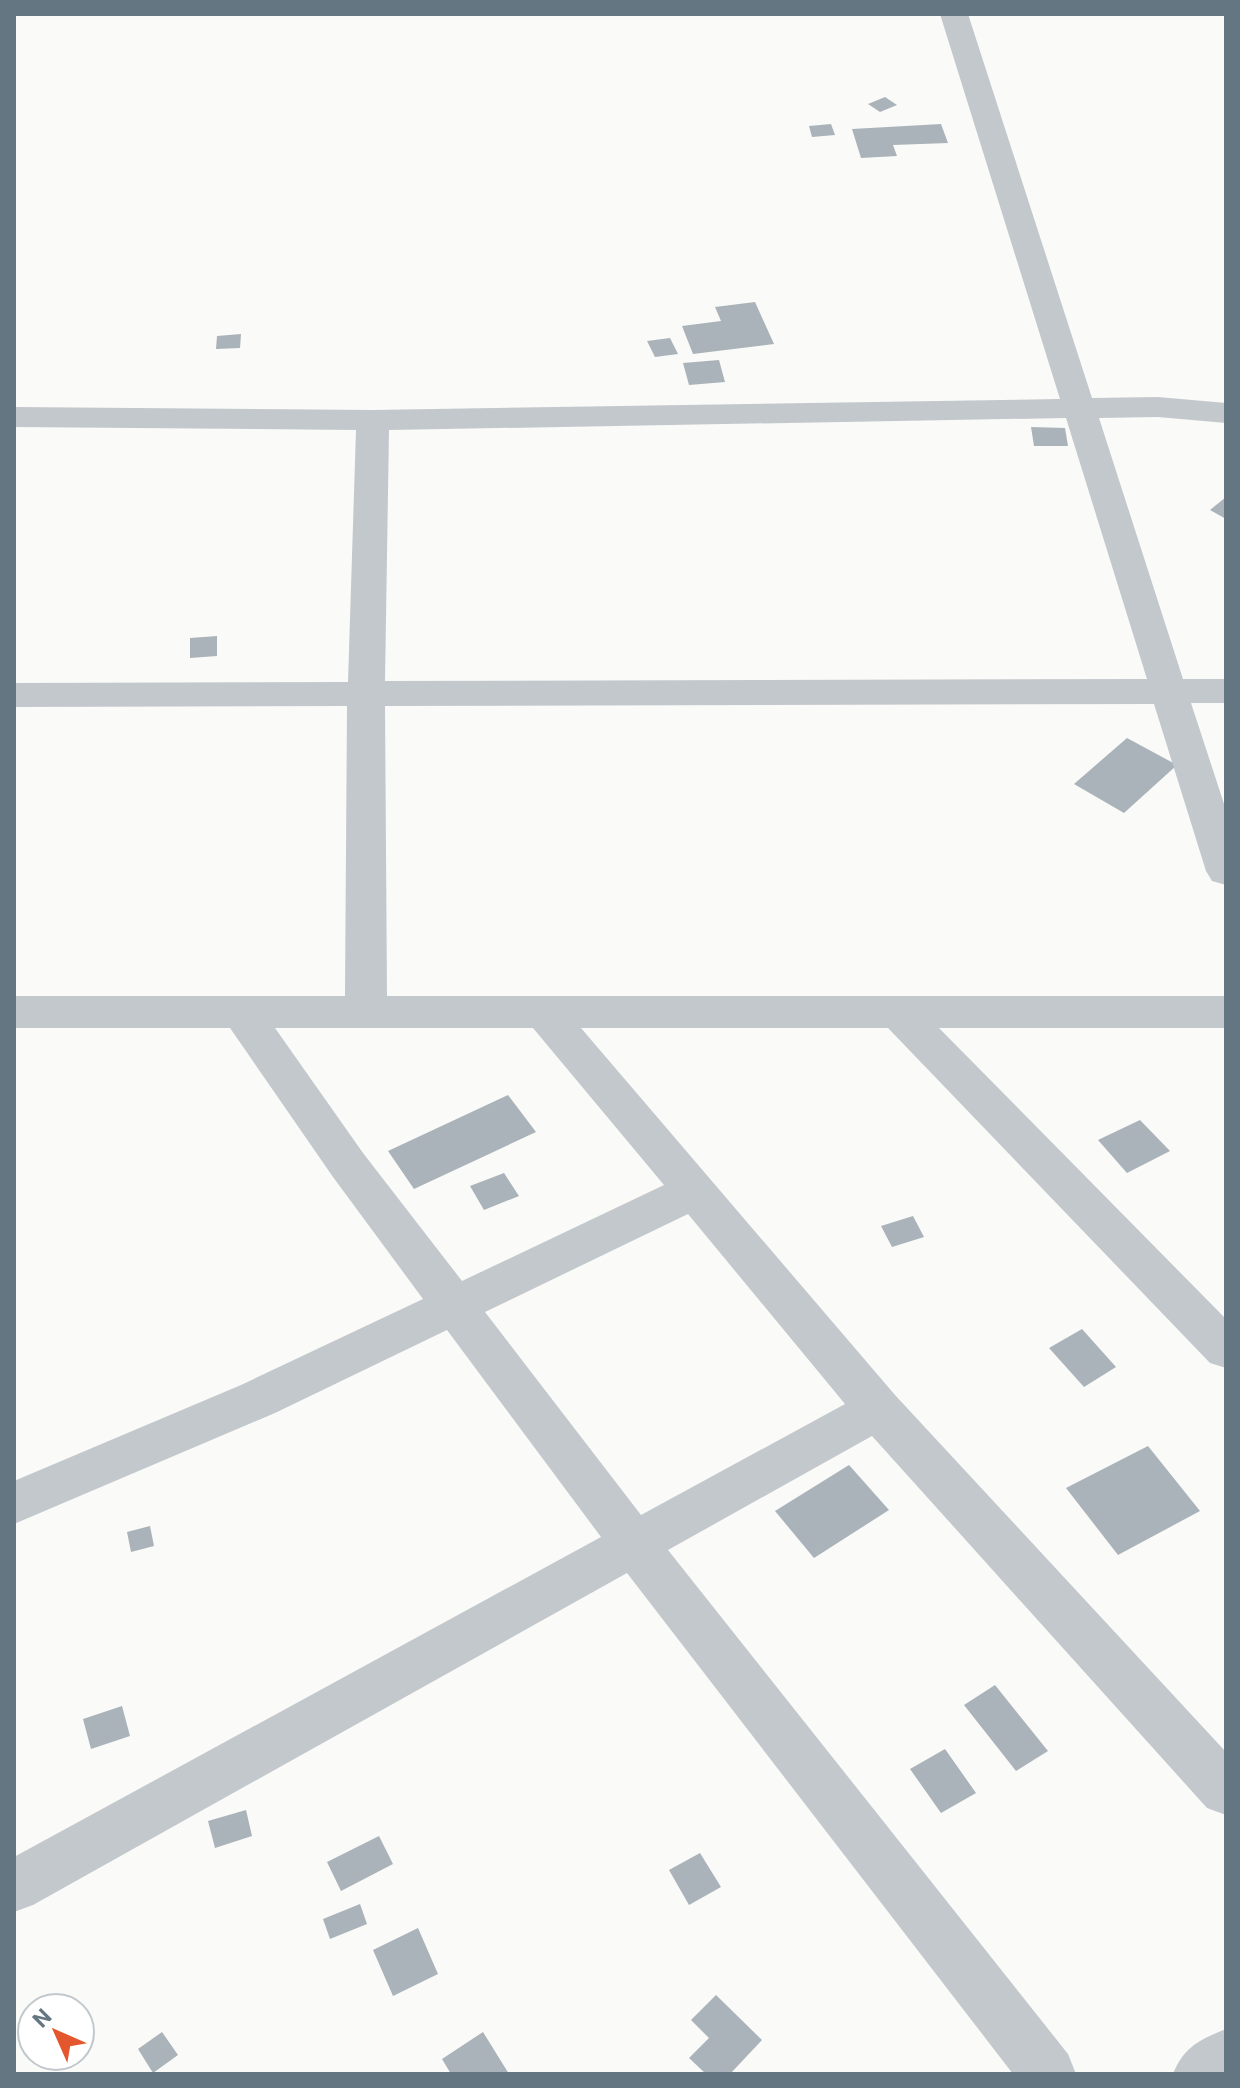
<svg xmlns="http://www.w3.org/2000/svg" width="1240" height="2088" font-family="Roboto,sans-serif">
<rect width="100%" height="100%" fill="#fafaf8"/>
<path fill="#aab3b9" d="M885,97l12,8 -17,7 -12,-8z
M831,124l4,11 -23,2 -3,-11z
M941,124l7,19 -55,2 4,11 -36,2 -9,-29z
M755,302l19,42 -81,10 -11,-28 39,-5 -6,-14z
M241,334l-1,14 -24,1 1,-13z
M670,338l8,16 -23,3 -8,-16z
M719,360l6,22 -36,3 -6,-22z
M1031,427l34,1 3,18h-34z
M1226,497v22l-16,-9z
M217,636v20l-27,2v-20z
M1127,738l50,27 -53,48 -50,-29z
M508,1095l28,37 -122,57 -26,-38z
M1140,1120l30,31 -43,22 -29,-33z
M504,1173l15,23 -35,14 -14,-24z
M913,1216l11,21 -32,10 -11,-21z
M1082,1329l34,38 -32,20 -35,-39z
M1148,1446l52,65 -82,44 -52,-67z
M849,1465l40,45 -75,48 -39,-47z
M150,1526l4,20 -23,6 -4,-20z
M995,1685l53,66 -32,20 -52,-66z
M122,1706l8,30 -39,13 -8,-30z
M945,1749l31,44 -35,20 -31,-44z
M246,1810l6,26 -37,12 -7,-27z
M379,1836l14,28 -52,27 -14,-29z
M700,1853l21,34 -32,18 -20,-35z
M360,1904l7,20 -37,15 -7,-20z
M418,1928l20,46 -45,22 -20,-46z
M716,1995l46,45 -32,34h-24l-17,-16 20,-20 -18,-18z
M162,2032l16,23 -25,18 -15,-24z
M483,2032l26,42h-58l-9,-15z"/>
<g fill="none" stroke-linecap="round" stroke-linejoin="round">
<path fill="#c3c8cc" fill-rule="evenodd" d="M940,14h28l124,384 66,-1 68,6v20l-68,-6 -59,1 84,261h43v24h-35l35,107v75l-14,-4 -6,-10 -52,-167 -769,2 2,290h839v32h-287l287,291v49l-16,-5 -322,-335h-307l314,367 331,357v63l-19,-7 -335,-372 -204,114 400,504 8,20h-63l-386,-501 -594,332 -19,7v-55l587,-320 -154,-207 -172,83 -261,111v-43l227,-96 182,-86 -90,-122 -103,-149h-216v-32h331l2,-290 -333,1v-24l334,-1 8,-252 -342,-3v-20l359,3 687,-11zM1066,418l81,261 -762,2 4,-251zM275,1028h258l131,157 -202,96 -99,-128zM688,1214l157,190 -204,111 -156,-203z
M1226,2029v45h-53c11,-27 26,-34 53,-45z"/>
</g>
<rect width="1240" height="2088" fill="none" stroke="#657683" stroke-width="32"/>
<g transform="translate(56 2032) rotate(315)"><circle r="38" fill="#ffffff" stroke="#c1c8cd" stroke-width="2"/>
<path d="M0-6L14 30L0 20L-14 30Z" fill="#e4572e"/>
<text y="-12" font-size="22" font-weight="bold" text-anchor="middle" fill="#657683">N</text>
</g>
</svg>
